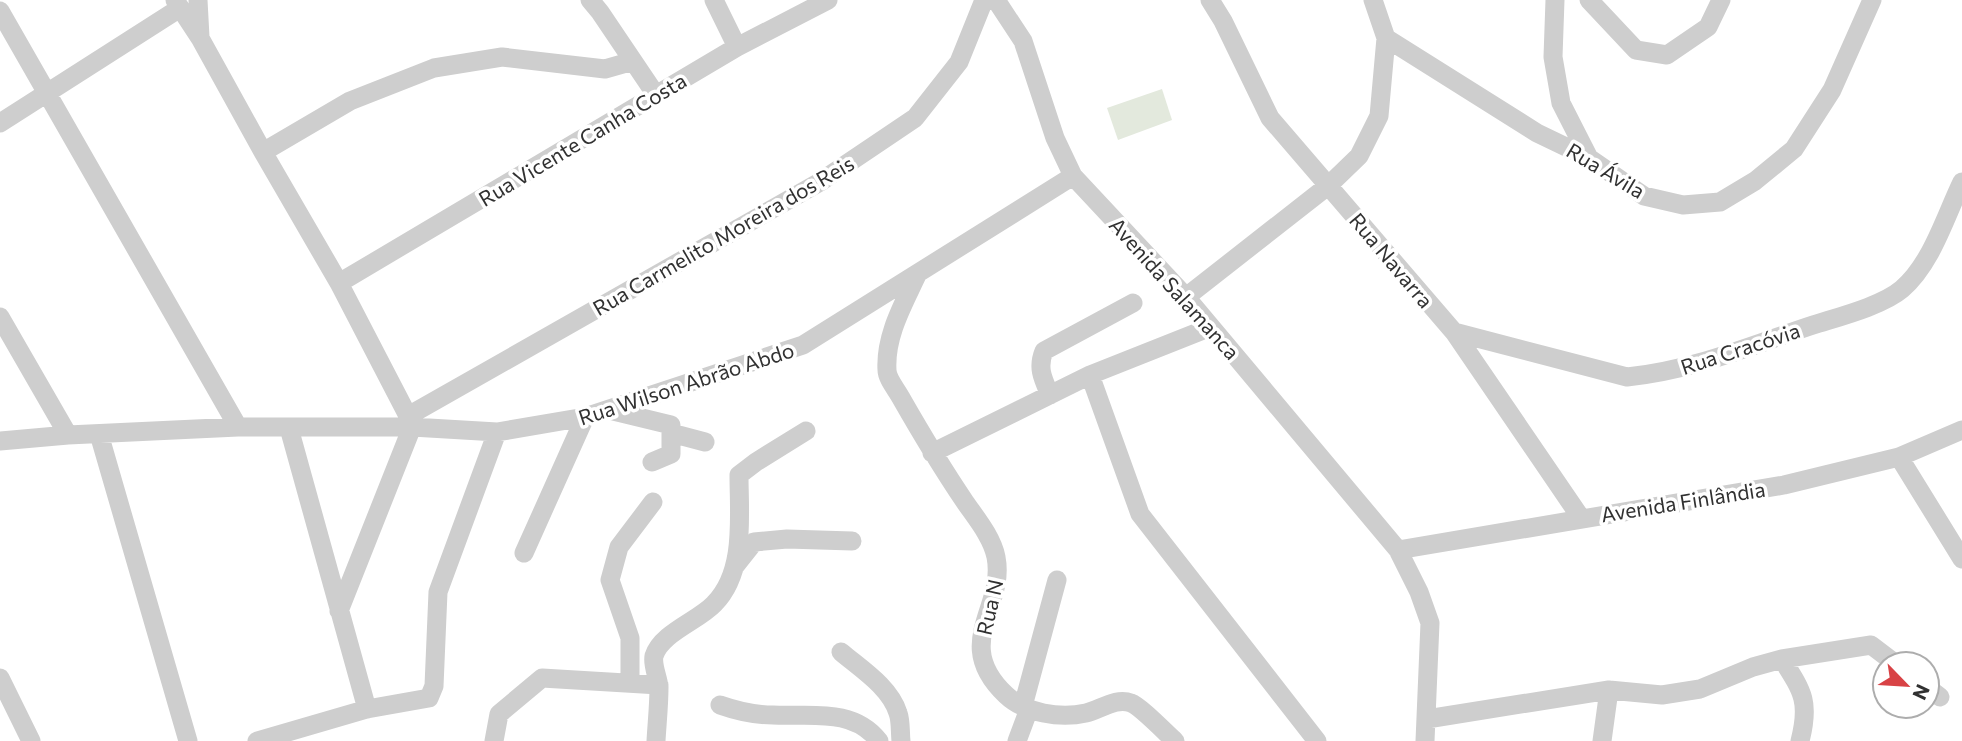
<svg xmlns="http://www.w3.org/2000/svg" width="1962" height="741" font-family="Commissioner,sans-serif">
<rect width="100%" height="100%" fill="#fff"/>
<path fill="#e3e9dd" d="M1162,89l10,31 -54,20 -11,-32z"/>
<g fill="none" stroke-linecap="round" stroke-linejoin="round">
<path stroke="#cecece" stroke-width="19" d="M175,0l25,38 63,114 76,131 69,133 4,11 -73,184
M198,0l2,37
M590,0l10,12 56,83
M714,0l23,47
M996,0l27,41 32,97 18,38 113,121 212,253 21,42 11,31 -5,118
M1210,0l13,21 47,97 184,214 127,186
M1555,0l-2,57 8,46 28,55
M1589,0l47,50 31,5 41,-28 13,-27
M0,11l238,416
M1386,38l151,95 52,25 55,38 39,9 37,-3 35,-21 39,-32 38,-59 40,-90
M0,123l180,-115
M263,152l87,-51 84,-33 68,-11 103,12 28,-8
M917,275c-14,30 -32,61 -30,95 0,9 10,20 14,28 20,35 41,70 64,104 11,16 27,35 31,55 10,51 -45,86 10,138 19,18 54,24 80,18 14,-3 30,-16 45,-10 9,3 35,30 44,38
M339,283l398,-236 91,-47
M1186,297l143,-112 30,-29 20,-40 7,-78 -13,-38
M0,317l68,118
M1454,332l173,45c64,-6 125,-32 186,-52 25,-8 69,-19 89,-36 30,-26 43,-72 60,-107
M1090,375l50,139 177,227
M1050,395c-7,-16 -13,-27 -6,-44l89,-48
M609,410l62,15v29l-19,8
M408,416l412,-234 95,-64 44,-56 25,-62
M289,428l78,281
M671,433l34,9
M99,434l89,307
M0,441l68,-6 170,-8h174l85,5 88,-15 218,-72 270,-169
M932,453l158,-78 121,-48
M1899,457l63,102
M1398,550l386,-65 115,-28 63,-27
M524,553l61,-136
M735,566l19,-24 33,-3 65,2
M841,652c20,17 49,35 57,61 3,8 2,19 3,28
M1782,659c21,33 28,43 18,82
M0,678l31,63
M630,683v-45l-20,-58 9,-33 34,-45
M1927,687l13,10
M720,705c17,6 34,10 53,10 36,2 80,-8 106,26
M1023,706l34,-126
M1427,719l182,-29 53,5 38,-6 53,-22 29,-8 89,-14 25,19
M257,741l110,-32 62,-11 5,-12 4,-94 59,-160
M494,741l5,-27 43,-36 117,7
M656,741c1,-18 3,-36 3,-54 -1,-10 -7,-22 -5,-31 7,-23 44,-35 60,-52 32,-32 25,-88 25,-129l17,-13 50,-31
M1017,741l12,-32
M1602,741l7,-51"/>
</g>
<g text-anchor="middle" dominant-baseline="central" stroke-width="7" stroke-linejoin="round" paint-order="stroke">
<g font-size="21" fill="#313131" stroke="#fff">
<text transform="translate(582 139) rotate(-31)">Rua Vicente Canha Costa</text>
<text transform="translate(1606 170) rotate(31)">Rua Ávila</text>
<text transform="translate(723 235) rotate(-30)">Rua Carmelito Moreira dos Reis</text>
<text transform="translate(1392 260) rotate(50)">Rua Navarra</text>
<text transform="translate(1175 288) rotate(48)">Avenida Salamanca</text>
<text transform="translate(1740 348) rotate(-18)">Rua Cracóvia</text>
<text transform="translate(686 383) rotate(-18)">Rua Wilson Abrão Abdo</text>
<text transform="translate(1683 501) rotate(-9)">Avenida Finlândia</text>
<text transform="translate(989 607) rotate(-77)">Rua N</text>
</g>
</g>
<g transform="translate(1906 685) rotate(115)"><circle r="33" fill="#ffffff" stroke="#adadad" stroke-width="2"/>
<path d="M0-5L12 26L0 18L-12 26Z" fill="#d84245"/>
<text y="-10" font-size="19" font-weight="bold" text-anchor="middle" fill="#313131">N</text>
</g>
</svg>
